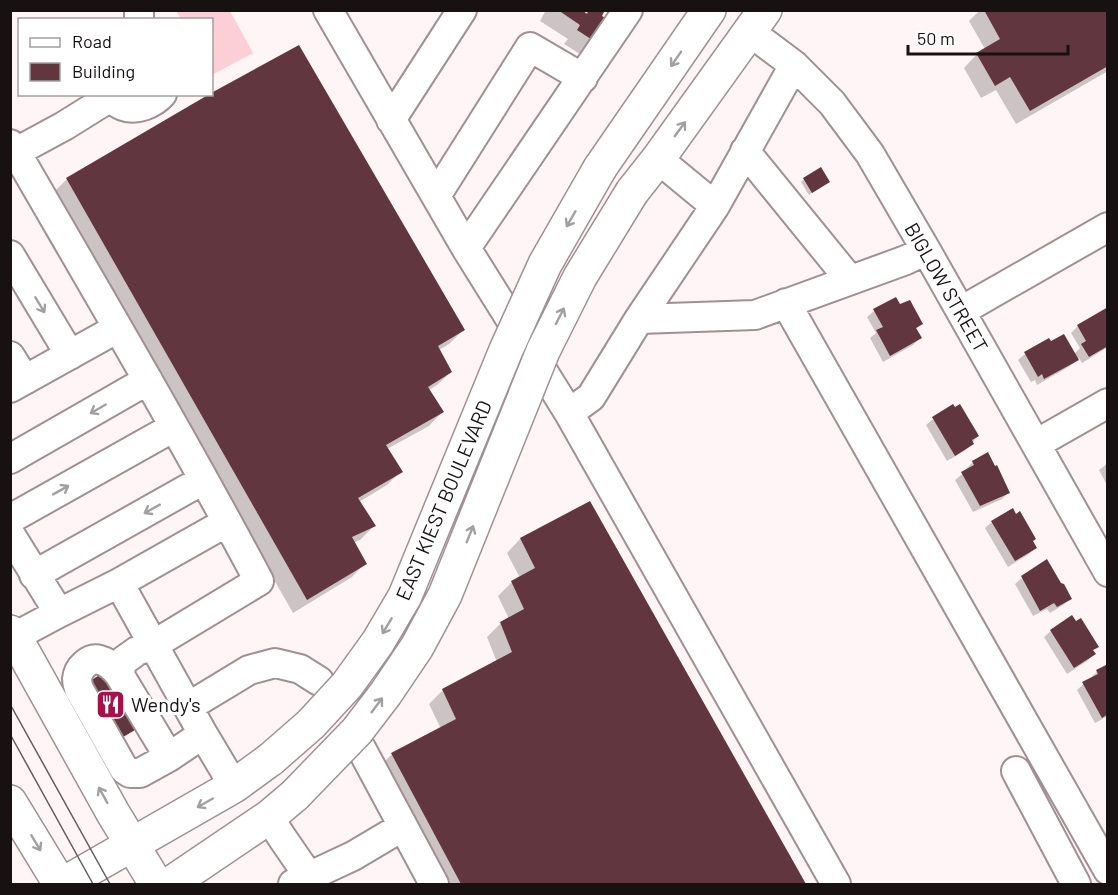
<svg xmlns="http://www.w3.org/2000/svg" width="1118" height="895" font-family="Barlow,sans-serif">
<rect width="100%" height="100%" fill="#fff4f6"/>
<path fill="#fccfd6" d="M176,11h54l23,42 -41,22v-55l-31,-1z"/>
<path fill="#0003" d="M546,10h33l6,4 4,-4 20,12 -26,34 -19,-12 4,-5 -28,-18z
M980,10h128v61l-92,53 -20,-34 -15,8 -17,-30 13,-14 8,-5 -16,-28z
M67,179l396,151 -14,14 -10,6 12,22 -14,13 -8,5 13,22 -13,14 -42,23 14,22 -14,14 -28,17 15,24 -14,14 -7,3 12,20 -13,14 -59,36 -240,-420z
M804,179l24,3 -19,13 -8,-13z
M895,299l4,7 23,17 -7,7 5,8 -7,7 -30,17 -13,-24 6,-5 -9,-16 7,-6z
M1108,309v38l-26,16 -3,-5 -9,8 -33,19 -2,-5 -4,2 -13,-22 7,-6h49l6,-6 -9,-15 7,-7z
M953,406l25,30 -12,14 -19,11 -21,-36 7,-6z
M973,462l35,31 -6,6 -29,13 -18,-32 12,-10 -1,-1z
M1108,463v24l-9,-17z
M589,503l215,381h-364l-62,-116 13,-13 50,-26 -12,-25 14,-14 54,-28 -10,-25 14,-14 8,-4 -11,-23 14,-14 8,-4 -13,-25 13,-14z
M992,522l40,20 3,6 -6,6 -21,13 -23,-39z
M1022,578l48,20 -7,7 -13,8 -3,-4 -14,7 -18,-32z
M1051,631l46,15 -5,5 2,3 -7,7 -20,13 -23,-37z
M1108,666v50l-13,7 -18,-33 20,-18z"/>
<path fill="#62363f" d="M558,10h24l5,4 2,-4h16l-3,6 9,5 -14,22 -20,-13 3,-5z
M984,10h124v56l-78,45 -20,-34 -15,9 -19,-33 24,-14z
M299,45l166,285 -27,16 14,26 -24,15 16,25 -58,33 17,27 -45,26 18,28 -24,11 15,27 -60,36 -241,-422 147,-86z
M821,167l9,15 -18,11 -9,-15z
M896,297l4,7 10,-4 13,24 -7,4 6,10 -32,18 -14,-26 7,-3 -10,-18z
M1108,307v39l-19,11 -8,-13 5,-3 -9,-16z
M1064,334l15,26 -35,19 -2,-5 -4,3 -14,-25 25,-14 2,3z
M953,404l2,3 5,-3 19,32 -7,4 2,4 -19,12 -23,-39z
M988,452l7,14 2,-1 13,28 -30,13 -19,-34 13,-7 -2,-4z
M590,501l216,383h-345l-70,-131 65,-34 -14,-30 70,-37 -12,-30 24,-13 -13,-28 24,-13 -15,-30z
M1013,508l3,6 4,-3 16,28 -3,2 4,7 -22,13 -24,-40z
M1047,559l14,24 3,1 8,15 -15,8 -3,-4 -14,8 -19,-35z
M1072,615l4,6 5,-3 18,29 -6,3 3,4 -22,14 -24,-38z
M1108,664v50l-6,4 -20,-36 16,-8 -2,-4z
M103,673l31,49 -3,2 4,6 -17,10 -30,-58z"/>
<g fill="none" stroke-linecap="round" stroke-linejoin="round">
<defs>
<path id="minor" d="M328,10l138,238 103,165 267,471
M139,20v-10
M750,32l44,33 38,38 38,51 56,96 182,322
M109,98c5,3 10,6 14,8 13,5 30,-2 39,-12
M391,120l71,-110
M10,144l6,8 48,-26 45,-28
M745,151l105,129
M10,155l6,-3c82,142 166,284 243,429l-106,64 -16,6 -14,10 -4,13 50,83
M436,196l94,-149 53,31
M715,206l79,-141
M466,248l162,-238
M10,255l60,100
M786,303l322,567
M961,311l147,-84
M639,319l116,-4 151,-55 20,-10
M10,356l15,24
M10,388l108,-60
M569,413l22,-16 48,-78 76,-113 -57,-47
M1036,444l72,-41
M10,459l138,-79
M10,519l164,-92
M10,534l49,79 60,-30 84,151 31,52
M34,575l169,-95
M119,583l108,-61
M14,637l45,-24
M119,674c-5,-6 -11,-12 -19,-14 -11,-3 -22,8 -23,19 0,3 1,7 2,10l45,80 6,4h10l29,-16 34,-23
M188,707l61,-37 26,-7 25,6 19,12
M361,748l73,136
M1016,771l60,113
M269,817l12,19 33,48
M293,884l60,-28 49,-29"/>
<path id="major" d="M600,168l109,-158
M632,192l26,-33 107,-149
M10,632l10,14 93,167 43,71
M10,802l50,82
M63,884l171,-98 37,-27
M170,884l99,-67 26,-22"/>
</defs>
<use href="#minor" stroke="#a19093" stroke-width="32"/>
<use href="#major" stroke="#a19093" stroke-width="36"/>
<use href="#minor" stroke="#fff" stroke-width="28"/>
<use href="#major" stroke="#fff" stroke-width="33"/>
<path stroke="#645c5e" stroke-width="1.5" d="M10,704l100,180
M10,734l83,150"/>
<defs>
<path id="major-bridge" d="M271,759l40,-35 36,-39 31,-43 27,-46 101,-246 39,-86 55,-96
M295,795l62,-64 29,-38 31,-46 28,-52 98,-244 37,-74 52,-85"/>
</defs>
<use href="#major-bridge" stroke="#a19093" stroke-width="36" stroke-linecap="butt"/>
<use href="#major-bridge" stroke="#fff" stroke-width="33"/>
</g>
<defs><path id="oneway-shaft" d="M-6 0H5M1.5-3L5.5 0L1.5 3" fill="none" stroke-width="1.6" stroke-linecap="round" stroke-linejoin="round" transform="scale(1.5)"/></defs>
<g stroke="#a2a0a0">
<use href="#oneway-shaft" transform="translate(676 59) rotate(125)"/>
<use href="#oneway-shaft" transform="translate(680 129) rotate(-54)"/>
<use href="#oneway-shaft" transform="translate(571 219) rotate(120)"/>
<use href="#oneway-shaft" transform="translate(40 305) rotate(59)"/>
<use href="#oneway-shaft" transform="translate(560 316) rotate(-63)"/>
<use href="#oneway-shaft" transform="translate(98 409) rotate(150)"/>
<use href="#oneway-shaft" transform="translate(61 490) rotate(-29)"/>
<use href="#oneway-shaft" transform="translate(152 509) rotate(151)"/>
<use href="#oneway-shaft" transform="translate(470 534) rotate(-68)"/>
<use href="#oneway-shaft" transform="translate(387 626) rotate(121)"/>
<use href="#oneway-shaft" transform="translate(377 705) rotate(-53)"/>
<use href="#oneway-shaft" transform="translate(103 795) rotate(-119)"/>
<use href="#oneway-shaft" transform="translate(205 803) rotate(150)"/>
<use href="#oneway-shaft" transform="translate(36 843) rotate(59)"/>
</g>
<defs>
<symbol id="restaurant-square" viewBox="-11 -11 22 22"><rect x="-9" y="-9" width="18" height="18" rx="4" fill="#a61149" stroke="#fff"/><path d="M-5-6h1v4h1v-4h1v4h1v-4h1v5L-1.5 .5V6h-2V.5L-5-1ZM5-6V6H3V1.5H1.5Q1.5-4 5-6Z" fill="#fff"/></symbol>
</defs>
<g fill-rule="evenodd">
<use href="#restaurant-square" x="94" y="688" width="33" height="33"/>
</g>
<g text-anchor="middle" dominant-baseline="central" stroke-width="6" stroke-linejoin="round" paint-order="stroke">
<g font-size="20" fill="#171112" stroke="#fff">
<text transform="translate(947 287) rotate(60)">BIGLOW STREET</text>
<text transform="translate(443 500) rotate(-67)">EAST KIEST BOULEVARD</text>
</g>
<g font-size="20" fill="#171112" stroke="#fff" text-anchor="start">
<text x="131" y="704">Wendy's</text>
</g>
</g>
<rect width="1118" height="895" fill="none" stroke="#171112" stroke-width="24"/>
<rect x="18" y="18" width="195" height="78" fill="#ffffff" stroke="#a2a0a0" stroke-width="1.5"/>
<rect x="30" y="38" width="30" height="9" fill="#ffffff" stroke="#a2a0a0" stroke-width="1.5"/>
<text x="72" y="48" font-size="18" fill="#171112">Road</text>
<rect x="30" y="63" width="30" height="18" fill="#62363f" stroke="#a2a0a0" stroke-width="1.5"/>
<text x="72" y="78" font-size="18" fill="#171112">Building</text>
<path d="M908 45v9h160v-9" fill="none" stroke="#171112" stroke-width="3"/>
<text x="917" y="45" font-size="18" fill="#171112" stroke="#ffffff" stroke-width="4.5" paint-order="stroke">50 m</text>
</svg>
